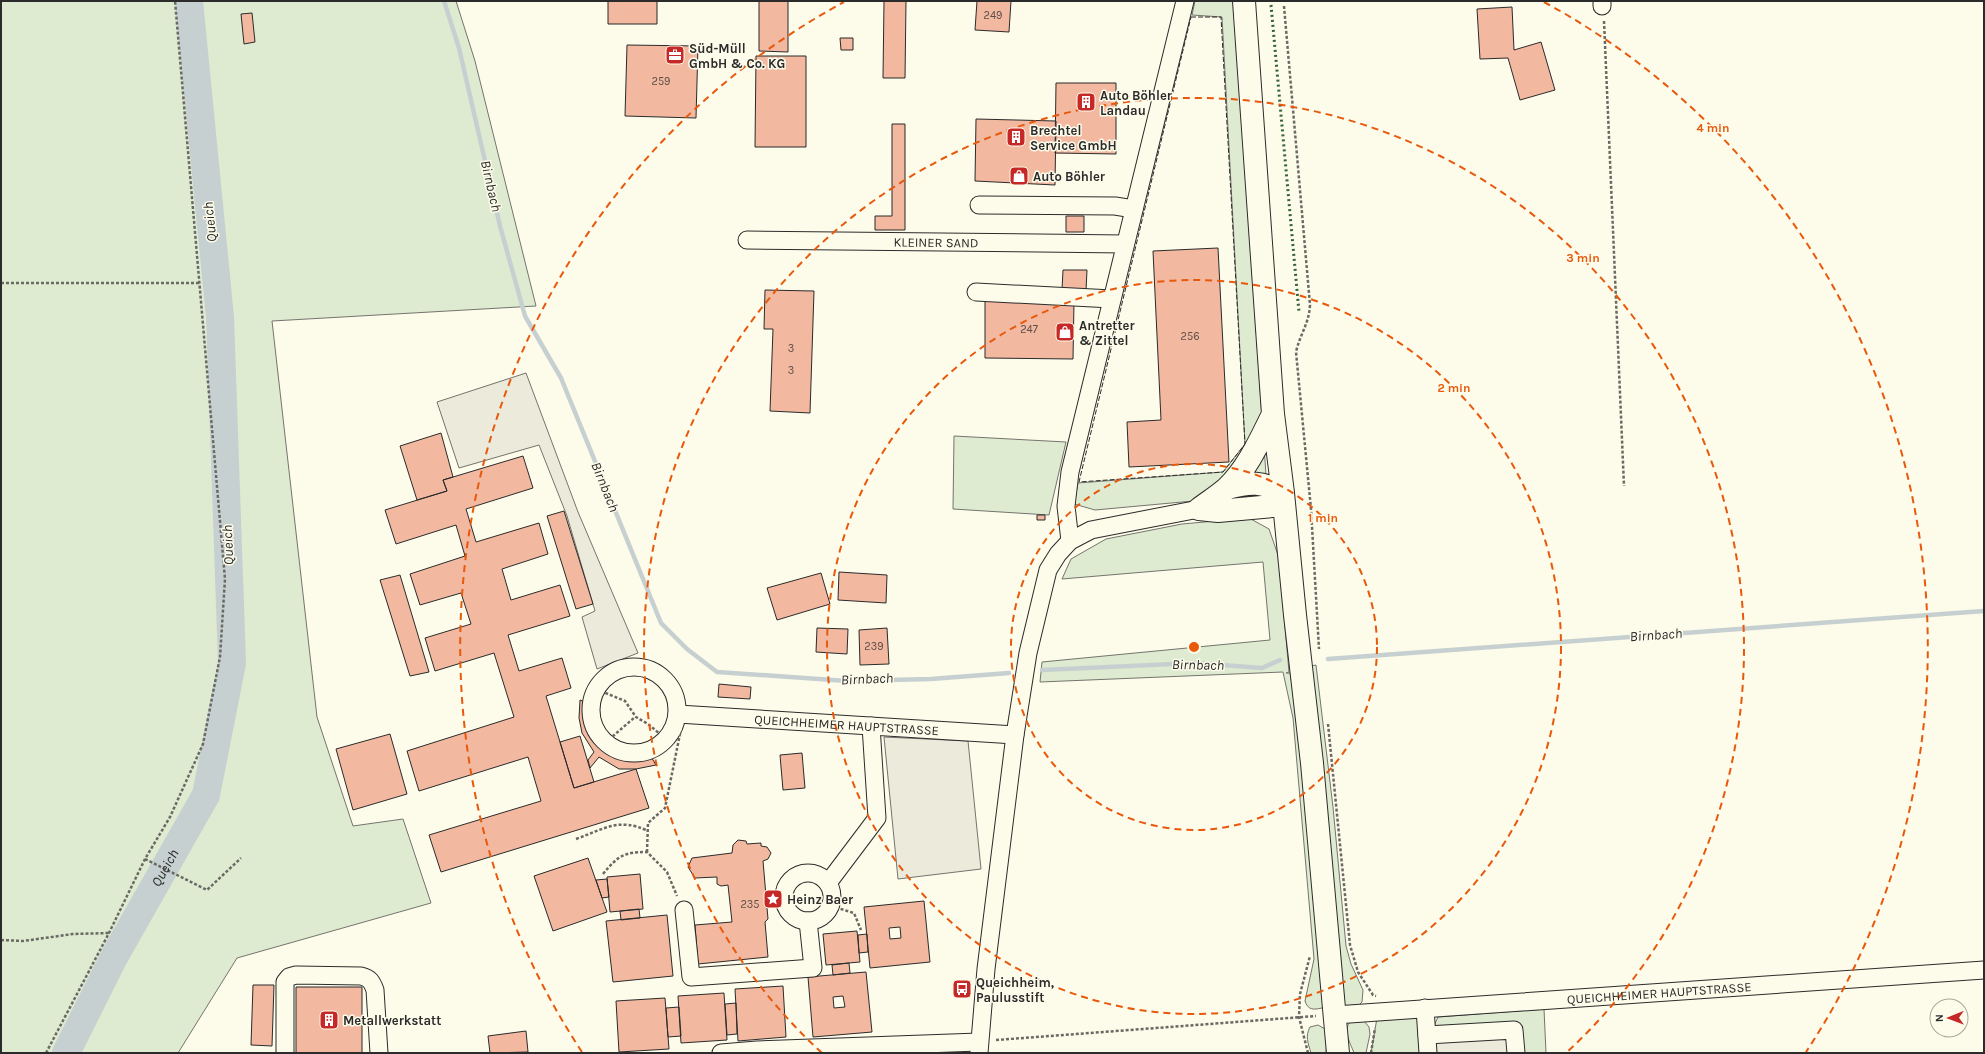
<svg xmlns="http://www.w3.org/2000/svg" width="1985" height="1054" font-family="Karla,sans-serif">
<rect width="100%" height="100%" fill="#fdfbea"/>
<path fill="#deebd1" stroke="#74746e" d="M1,1h455l19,60 61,245 -264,15 45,396 36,109 50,-7 28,84 -194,55 -59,95h-177z
M1195,1h39l29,431 -27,41 -43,28 -98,9 -21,-6 4,-21 145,-11 22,-28 -23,-427 -30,-2z
M954,436l112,6 -17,73 -96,-6z
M1264,446l2,29 -18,3z
M1249,518l20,11 10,29 10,114 -3,1h4l9,50 25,281 -2,4c-9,2 -14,2 -17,-7l9,-42 -21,-241 -10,-46 -243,10 2,-20 228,-22 -7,-78 -201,17 9,-20 35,-20 76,-15z
M1316,665l17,142 13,139 5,18 12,26 -1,12 -5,5 -8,1 -5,-3 -33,-339z
M1425,1008l-2,45h-52l7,-41z
M1544,1009l2,44h-26l-88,-23 6,-13z
M1351,1021h13l5,6 1,7 -4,19h-12c-4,-11 -12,-23 -3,-32z
M1318,1025l7,4 2,8 -1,16h-15c-3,-10 -6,-17 -1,-26z"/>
<path fill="#eceadb" stroke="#74746e" d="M526,373l52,139 60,141 -41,16 -15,-52 13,-6 -28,-95 -28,-71 -80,23 -22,-66z
M884,737l84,4 13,128 -83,10z
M1518,1025l2,28h-97l-1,-22z"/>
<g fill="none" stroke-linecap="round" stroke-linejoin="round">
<path stroke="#c7d0d0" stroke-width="4.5" d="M444,1l15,47 41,178 25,90 36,62 100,245 26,26 30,23 130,9 84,-2 78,-6
M1328,659l656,-48
M1042,670l154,-7 66,5 18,-8"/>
<path stroke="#c7d0d0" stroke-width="28" id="s1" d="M66,1053l48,-96 92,-162 26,-132 -12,-346 -31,-316"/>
</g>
<path fill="#f2b8a0" stroke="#2b2b2b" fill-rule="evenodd" d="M608,1h49v23h-49z
M759,1h29v51l-29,-1z
M884,1h22l-1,77h-22z
M977,1h34l-2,31 -34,-2z
M1512,7l2,43 27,-8 14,48 -35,10 -12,-42 -28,1 -3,-50z
M252,13l3,29 -11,2 -3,-30z
M840,38h13v12h-12z
M627,45l71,1 -2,72 -71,-2z
M756,56h50v91h-51z
M1056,83h60v71l-61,-1z
M976,119l80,2 -1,64 -80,-4z
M892,124h13v106h-30v-14h17z
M1066,216h18v16h-18z
M1218,248l11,214 -100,5 -2,-45 34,-2 -8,-169z
M1063,270h24l-1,21 -24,-1z
M765,290l49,1 -4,122 -40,-2 3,-82h-9z
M985,299l89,2 -1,58 -88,-1z
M441,433l12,44 -10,3 4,11 -30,9 -17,-54z
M523,456l10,32 -67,21 10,33 63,-19 9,31 -46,15 9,31 49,-15 10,31 -62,19 11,36 43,-13 9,30 -25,8 28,92 62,-19 13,39 -208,64 -12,-37 112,-34 -13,-44 -109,34 -12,-40 107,-34 -20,-64 -59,18 -10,-33 46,-14 -10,-31 -41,12 -10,-31 55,-18 -9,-31 -60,19 -11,-34 62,-19 -4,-11z
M564,511l29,93 -17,5 -29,-93z
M1037,515h8v5h-8z
M839,572l48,3 -1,28 -48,-3z
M821,573l9,31 -53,16 -10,-32z
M400,575l29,97 -19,4 -30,-96z
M817,628l31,1 -1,25 -31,-2z
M887,628l2,36 -29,1 -1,-35z
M719,684l32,3 -1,12 -32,-2z
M580,700l10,4 -1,14 3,13 7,11 9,9 24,7 18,-3 6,10 -20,4h-17l-20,-12 -9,11 -2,-8 6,-8 -12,-19 -3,-15z
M390,734l17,60 -54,16 -17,-61z
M580,736l14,46 -20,6 -14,-46z
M802,753l3,35 -22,2 -3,-35z
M738,840l8,1 1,3 14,-1v3l6,1 4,6 -3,6 -5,2 5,58 -3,3 3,35 -70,7 -3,-39 37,-3 -4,-37 -7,1 -4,-2v-7l-22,1 -7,-11 4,-9 40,-5 1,-8z
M588,858l19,54 -54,19 -19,-55z
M640,874l3,35 -33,3 -3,-35z
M607,879l2,18 -7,1 -6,-18z
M924,901l6,61 -60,6 -6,-61zM900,927l1,11 -11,1 -1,-11z
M639,909l1,9 -19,2 -1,-9z
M667,915l6,61 -60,6 -7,-61z
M857,931l3,31 -34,3 -3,-31z
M867,934l1,18 -9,1 -1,-18z
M849,963l1,10 -17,2 -1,-10z
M866,972l6,60 -59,5 -5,-60zM843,996l2,11 -11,1 -1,-11z
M253,985h21l-2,61 -21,-1z
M783,986l3,51 -48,4 -3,-52z
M296,987h66v66h-66z
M724,993l3,47 -46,3 -3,-47z
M665,998l4,51 -50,3 -3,-51z
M736,1003l1,31 -10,1 -2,-31z
M679,1007l2,29 -13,1 -2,-29z
M526,1031l2,21 -38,1 -2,-17z"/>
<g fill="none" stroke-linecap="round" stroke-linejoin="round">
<defs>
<g id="minor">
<path d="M1602,1v5"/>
<path d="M979,205l136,1 19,3"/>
<path id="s2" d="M747,240l378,4"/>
<path d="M976,292l136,7"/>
<path d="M1070,541l-4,-35 4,-34 115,-471"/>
<circle cx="634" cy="710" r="43"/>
<path id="s3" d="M678,714l337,21"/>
<circle cx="808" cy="897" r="24"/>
<path d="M828,883l49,-65 -6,-92"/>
<path d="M684,910l7,67 122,-9 -5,-47"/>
<path d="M1425,1008l3,45"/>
<path id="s4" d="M1335,1015l649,-45"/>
<path d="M1427,1035l87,-5 2,23"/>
<path d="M285,1053v-71l4,-5 7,-2 65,1c9,2 11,6 14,14l4,63"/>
<path d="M721,1053l36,-3 222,-8"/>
<path d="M979,1053l7,-84 29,-234 13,-82 20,-83 10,-16 12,-13 21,-11 108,-21"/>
</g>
<path id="major" d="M1244,1l29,413 10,79 12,122 17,148 26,290
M1227,488c23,-6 35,-7 56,5
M1199,509c9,-7 19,-13 28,-21 21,-20 33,-48 46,-74
M1199,509l19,2 66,-6"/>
</defs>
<use href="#minor" stroke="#2b2b2b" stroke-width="19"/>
<use href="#major" stroke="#2b2b2b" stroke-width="24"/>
<path stroke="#6a6964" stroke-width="2.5" stroke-dasharray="3 2" stroke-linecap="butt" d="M1284,6l26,299c-1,19 -10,29 -14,47l15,157 8,140
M1604,21l20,465
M1,283h199
M596,689l29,12 11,16 12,7 18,15
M1328,724l22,221 8,27 15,23 3,1
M605,743l30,-26
M576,839c28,-10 43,-22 72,-8
M647,852l1,-29 17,-15 16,-79
M145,859l62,31 34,-32
M603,874c15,-18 20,-22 44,-22l20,20 10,24
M767,902l16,-1
M831,906l23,7 7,17
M1,940l22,1 50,-7 36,-1
M996,1040l320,-24
M46,1053l63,-120 36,-74 25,-42 33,-73 17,-87 5,-78 -50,-578
M1308,1053l-9,-36 1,-23 10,-38
M1371,1053l4,-25"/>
<use href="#minor" stroke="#fdfbea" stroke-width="17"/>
<use href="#major" stroke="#fdfbea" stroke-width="22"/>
<path stroke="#34623c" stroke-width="3" stroke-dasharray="2 3" stroke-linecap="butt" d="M1271,5l28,307"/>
<path stroke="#2b2b2b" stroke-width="1" stroke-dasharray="5 2" stroke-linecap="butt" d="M1191,17h30l24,427 -22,28 -144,10z"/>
</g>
<g fill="none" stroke="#e8590c" stroke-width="2" stroke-dasharray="7 5">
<circle cx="1194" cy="647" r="183"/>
<circle cx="1194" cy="647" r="367"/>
<path d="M822 1053A550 550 0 1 1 1566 1053"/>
<path d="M582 1052A734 734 0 0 1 844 2M1544 2A734 734 0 0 1 1806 1052"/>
</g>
<defs>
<symbol id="office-square" viewBox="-11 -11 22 22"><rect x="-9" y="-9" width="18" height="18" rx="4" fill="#c62828" stroke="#fdfbea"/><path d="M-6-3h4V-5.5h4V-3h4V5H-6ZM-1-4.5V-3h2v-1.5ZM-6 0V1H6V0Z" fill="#fff"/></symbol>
<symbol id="building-square" viewBox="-11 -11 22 22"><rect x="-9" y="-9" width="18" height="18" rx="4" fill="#c62828" stroke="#fdfbea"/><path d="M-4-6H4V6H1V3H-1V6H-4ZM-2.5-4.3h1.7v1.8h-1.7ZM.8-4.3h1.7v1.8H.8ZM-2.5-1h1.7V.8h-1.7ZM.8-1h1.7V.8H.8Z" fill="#fff"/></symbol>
<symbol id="shop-square" viewBox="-11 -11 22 22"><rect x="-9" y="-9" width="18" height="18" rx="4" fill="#c62828" stroke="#fdfbea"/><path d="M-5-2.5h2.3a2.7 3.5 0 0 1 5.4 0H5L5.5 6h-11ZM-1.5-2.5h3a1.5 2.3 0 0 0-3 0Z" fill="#fff"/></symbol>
<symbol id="sight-square" viewBox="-11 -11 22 22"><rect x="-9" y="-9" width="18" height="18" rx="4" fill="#c62828" stroke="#fdfbea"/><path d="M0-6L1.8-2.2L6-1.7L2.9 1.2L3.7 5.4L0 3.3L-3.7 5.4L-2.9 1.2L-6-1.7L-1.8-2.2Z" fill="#fff"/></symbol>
<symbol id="bus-square" viewBox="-11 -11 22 22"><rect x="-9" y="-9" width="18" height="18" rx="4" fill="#c62828" stroke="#fdfbea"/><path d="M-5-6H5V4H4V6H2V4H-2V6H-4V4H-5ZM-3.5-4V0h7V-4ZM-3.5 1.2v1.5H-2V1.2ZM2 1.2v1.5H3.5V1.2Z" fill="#fff"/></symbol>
</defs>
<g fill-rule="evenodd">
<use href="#office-square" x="664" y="44" width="22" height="22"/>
<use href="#building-square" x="1075" y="91" width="22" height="22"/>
<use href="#building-square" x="1005" y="126" width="22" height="22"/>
<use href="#shop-square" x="1008" y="165" width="22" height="22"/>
<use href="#shop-square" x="1054" y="321" width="22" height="22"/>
<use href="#sight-square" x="762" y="888" width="22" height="22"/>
<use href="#bus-square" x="951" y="978" width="22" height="22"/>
<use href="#building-square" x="318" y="1009" width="22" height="22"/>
</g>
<g text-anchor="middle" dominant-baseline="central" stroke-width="3" stroke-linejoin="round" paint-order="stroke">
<g font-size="11" fill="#5d4e48">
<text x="993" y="15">249</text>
<text x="661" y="81">259</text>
<text x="1029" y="329">247</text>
<text x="1190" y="336">256</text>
<text x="791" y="348">3</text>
<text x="791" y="370">3</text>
<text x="874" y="646">239</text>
<text x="750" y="904">235</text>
</g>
<g font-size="13" font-weight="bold" fill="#2b2b2b" stroke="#fdfbea" text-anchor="start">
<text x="689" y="48">Süd-Müll<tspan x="689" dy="15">GmbH &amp; Co. KG</tspan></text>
<text x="1100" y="95">Auto Böhler<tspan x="1100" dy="15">Landau</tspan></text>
<text x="1030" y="130">Brechtel<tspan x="1030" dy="15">Service GmbH</tspan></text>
<text x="1033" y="176">Auto Böhler</text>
<text x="1079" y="325">Antretter<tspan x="1079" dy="15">&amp; Zittel</tspan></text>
<text x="787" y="899">Heinz Baer</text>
<text x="976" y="982">Queichheim,<tspan x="976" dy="15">Paulusstift</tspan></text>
<text x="343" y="1020">Metallwerkstatt</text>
</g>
<g font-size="13" fill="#2b2b2b" stroke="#fdfbea">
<text stroke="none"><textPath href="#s2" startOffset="189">KLEINER SAND</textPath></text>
<text stroke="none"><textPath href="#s3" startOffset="169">QUEICHHEIMER HAUPTSTRASSE</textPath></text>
<text stroke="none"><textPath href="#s4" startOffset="325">QUEICHHEIMER HAUPTSTRASSE</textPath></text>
</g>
<g font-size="14" font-style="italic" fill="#2b2b2b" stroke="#fdfbea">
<text transform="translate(491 186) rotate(77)">Birnbach</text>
<text transform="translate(210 222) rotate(-96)">Queich</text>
<text transform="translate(605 487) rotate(68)">Birnbach</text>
<text transform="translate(228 545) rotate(-92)">Queich</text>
<text transform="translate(1656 635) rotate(-4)">Birnbach</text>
<text transform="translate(1198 665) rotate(1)">Birnbach</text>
<text transform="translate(867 679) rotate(-2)">Birnbach</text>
<text stroke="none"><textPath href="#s1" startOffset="210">Queich</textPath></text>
</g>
</g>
<circle cx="1194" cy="647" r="6" fill="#e8590c" stroke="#fdfbea" stroke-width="2"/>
<g font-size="12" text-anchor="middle" font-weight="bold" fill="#e8590c" stroke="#fdfbea" stroke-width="3" stroke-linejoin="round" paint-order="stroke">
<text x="1713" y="132">4 min</text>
<text x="1583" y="262">3 min</text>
<text x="1454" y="392">2 min</text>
<text x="1323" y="522">1 min</text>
</g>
<rect width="1985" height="1054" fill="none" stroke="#2b2b2b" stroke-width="4"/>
<g transform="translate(1949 1018) rotate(269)"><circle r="19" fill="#fdfbea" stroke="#a9a89e"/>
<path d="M0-3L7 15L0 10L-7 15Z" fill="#c62828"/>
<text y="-6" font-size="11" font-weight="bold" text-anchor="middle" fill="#2b2b2b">N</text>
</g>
</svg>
